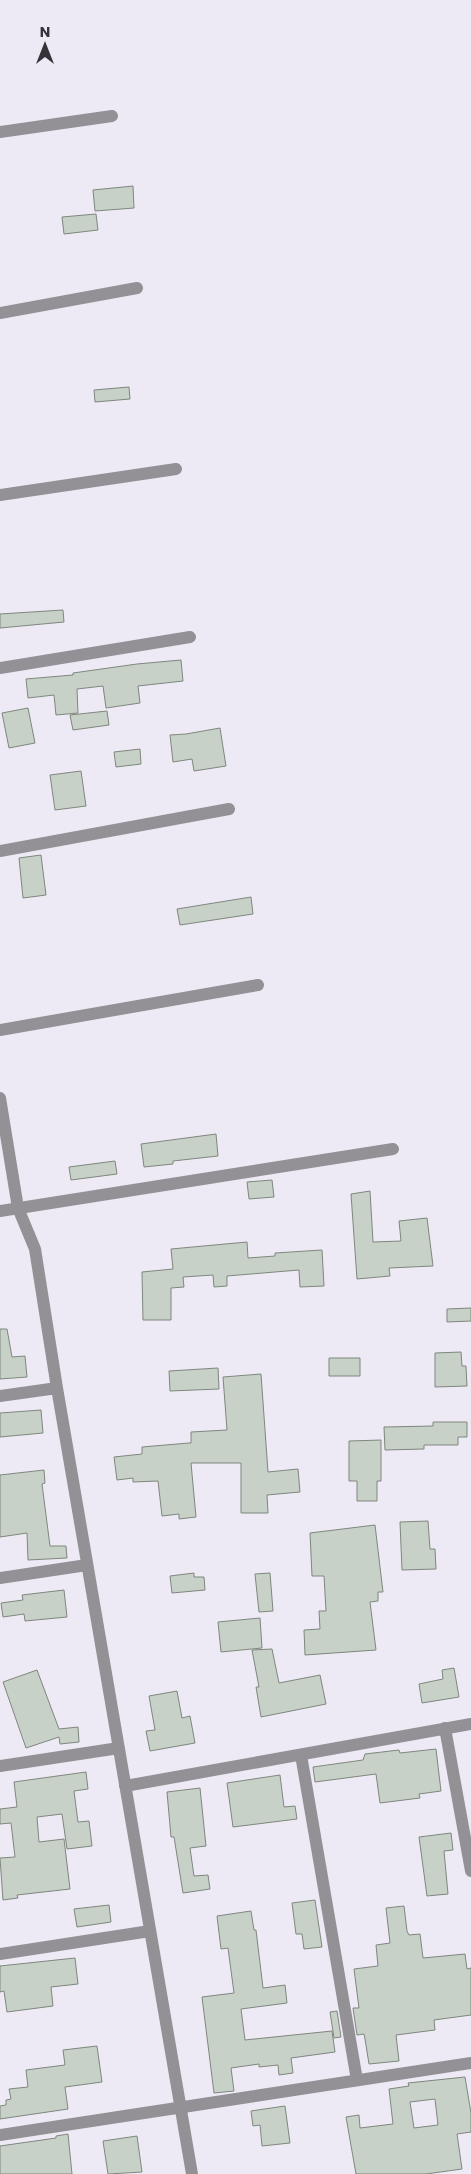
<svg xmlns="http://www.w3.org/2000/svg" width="471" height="2174" font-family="Poppins,sans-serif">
<rect width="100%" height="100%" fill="#eeeaf5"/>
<path fill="#c8d1c8" stroke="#7e877e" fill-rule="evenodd" d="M133,186l1,22 -39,3 -2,-21z
M96,214l2,16 -34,4 -2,-17z
M129,387l1,12 -35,3 -1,-12z
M63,610l1,12 -64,6v-14z
M181,660l2,21 -45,5 2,17 -34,5 -3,-22 -26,3 1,24 -22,2 -2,-20 -26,3 -2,-19 47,-4v-2l64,-9z
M28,708l7,35 -26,5 -7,-35z
M107,711l2,14 -36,5 -3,-15z
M220,728l6,38 -32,5 -2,-12 -19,3 -3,-27 16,-1z
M140,749l1,15 -25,3 -2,-15z
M81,771l5,35 -31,4 -5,-35z
M41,855l5,40 -23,3 -4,-40z
M251,897l2,17 -73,11 -3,-16z
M216,1134l2,22 -45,5v3l-29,3 -3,-23z
M115,1161l2,13 -46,6 -2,-13z
M272,1180l2,17 -25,2 -2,-17z
M370,1191l3,51 28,-1 -2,-20 28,-3 6,48 -44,2 1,8 -33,3 -6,-85z
M247,1242l1,16 27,-2v-3l47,-3 2,36 -24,1 -1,-17 -72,6v10l-13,1 -1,-12 -30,2 1,10 -13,1v32h-28l-1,-48 31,-3 -2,-20z
M471,1308v13l-24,1v-13z
M0,1329h7l5,28 13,-1 2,21 -27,2z
M461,1352l1,14h4l1,20 -32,1v-34z
M329,1358h31v18h-31z
M218,1368l1,21 -49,2 -1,-20z
M261,1374l7,98 30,-3 2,23 -33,3 1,18h-27v-50h-50l5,54 -17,2v-5l-17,2 -4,-35 -25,1v-4l-16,2 -3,-23 28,-3v-7l47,-4h2v-11l36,-2 -4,-53z
M41,1410l2,23 -43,4v-24z
M433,1422h34v15h-9v8h-34v4l-39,1 -1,-23 49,-1z
M381,1440v41h-4v20h-20v-20h-8v-40z
M44,1470l1,13 -3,1 8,62h16l1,12 -39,2 -1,-27 -27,4v-62z
M428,1521l2,28h5l1,20 -34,1 -2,-48z
M375,1525l8,67h-5v9l-8,1 6,48 -71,5 -1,-25 16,-1 -1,-18h7l-2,-35h-12l-2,-43z
M194,1573v4h10l1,13 -33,3 -2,-17z
M270,1573l3,38 -14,1 -4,-38z
M64,1590l3,27 -42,4 -1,-7 -21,3 -2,-14 22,-3 -1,-5z
M260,1618l2,30 -41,4 -3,-30z
M272,1649l7,34 41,-8 6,29 -65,13 -5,-30h3l-7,-37z
M454,1668l5,29 -37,6 -3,-19 24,-5 -1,-9z
M37,1670l22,59 19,-2 1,15 -19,2 -1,-7 -33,11 -23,-66z
M177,1691l5,27 8,-2 5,27 -45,8 -4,-20 9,-1 -6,-34z
M436,1749l5,42 -22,3 1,4 -40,5 -4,-29 -61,8 -2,-15 50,-7 2,-6 34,-4 1,3z
M86,1772l2,17 -14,2 4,31 11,-1 3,25 -25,3 -5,-35 -25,3 2,25 25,-3 6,50 -53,6 1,3 -15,2 -3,-42 15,-1 -4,-34 -11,1v-15l17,-2 -3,-25z
M280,1775l4,32 11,-1 2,13 -64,8 -6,-44z
M200,1788l6,58 -16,2 4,28 14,-1 2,14 -27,4 -9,-56h-3l-4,-45z
M451,1833l2,17 -9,1 4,43 -21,2 -8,-59z
M315,1900l7,47 -18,2 -2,-15h-6l-4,-31z
M109,1905l2,17 -34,5 -3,-18z
M404,1906l3,25 2,4 11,-1 3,24 42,-4 2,15 4,-1v47l-37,5 1,10 -39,5 3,26 -30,3 -4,-25 -1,-5 -7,1 -4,-27h6l-5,-39 24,-3 -2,-21 14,-2 -4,-35z
M251,1911l3,19h2l7,58 22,-3 2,18 -46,6 4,31 87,-9 3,21 -44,6 2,15 -14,2 -1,-10 -19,2v-3l-28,4 3,23 -20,2 -12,-96 32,-4 -6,-45 -7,1 -4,-33z
M75,1958l3,26 -27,3 2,19 -46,6 -3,-21 -4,1v-26z
M337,2011l4,26 -7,1 -4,-26z
M97,2046l5,36 -37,5 3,22 -68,10v-13l6,-1v-5l5,-1 -2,-10 19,-2 -2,-17 39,-5 -2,-15z
M465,2077l6,36v19l-14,2 5,35 -36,5h-70l-10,-57 13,-2 1,13 33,-4 -4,-35 20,-3 -1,-3zM435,2099l3,26 -24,3 -4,-26z
M285,2106l5,37 -28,3 -2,-21 -7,1 -2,-15z
M68,2134l4,40h-72v-28l56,-8v-2z
M137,2136l5,36 -34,2 -5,-33z"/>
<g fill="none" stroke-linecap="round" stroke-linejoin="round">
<path stroke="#939196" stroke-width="12" d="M0,132l112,-16
M0,313l137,-25
M0,495l176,-26
M0,668l190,-31
M0,851l229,-42
M0,1030l258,-45
M0,1098l18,110 17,41 22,139 135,786
M0,1211l393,-62
M0,1396l57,-8
M0,1578l87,-13
M445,1728l26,143
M301,1755l56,325
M0,1766l119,-18
M125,1786l346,-62
M0,1954l150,-23
M0,2135l471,-72"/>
</g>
<g transform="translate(45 45)" stroke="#eeeaf5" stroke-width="4" paint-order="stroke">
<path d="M0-4L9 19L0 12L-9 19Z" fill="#353338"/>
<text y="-8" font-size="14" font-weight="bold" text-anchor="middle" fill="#353338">N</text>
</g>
</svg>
